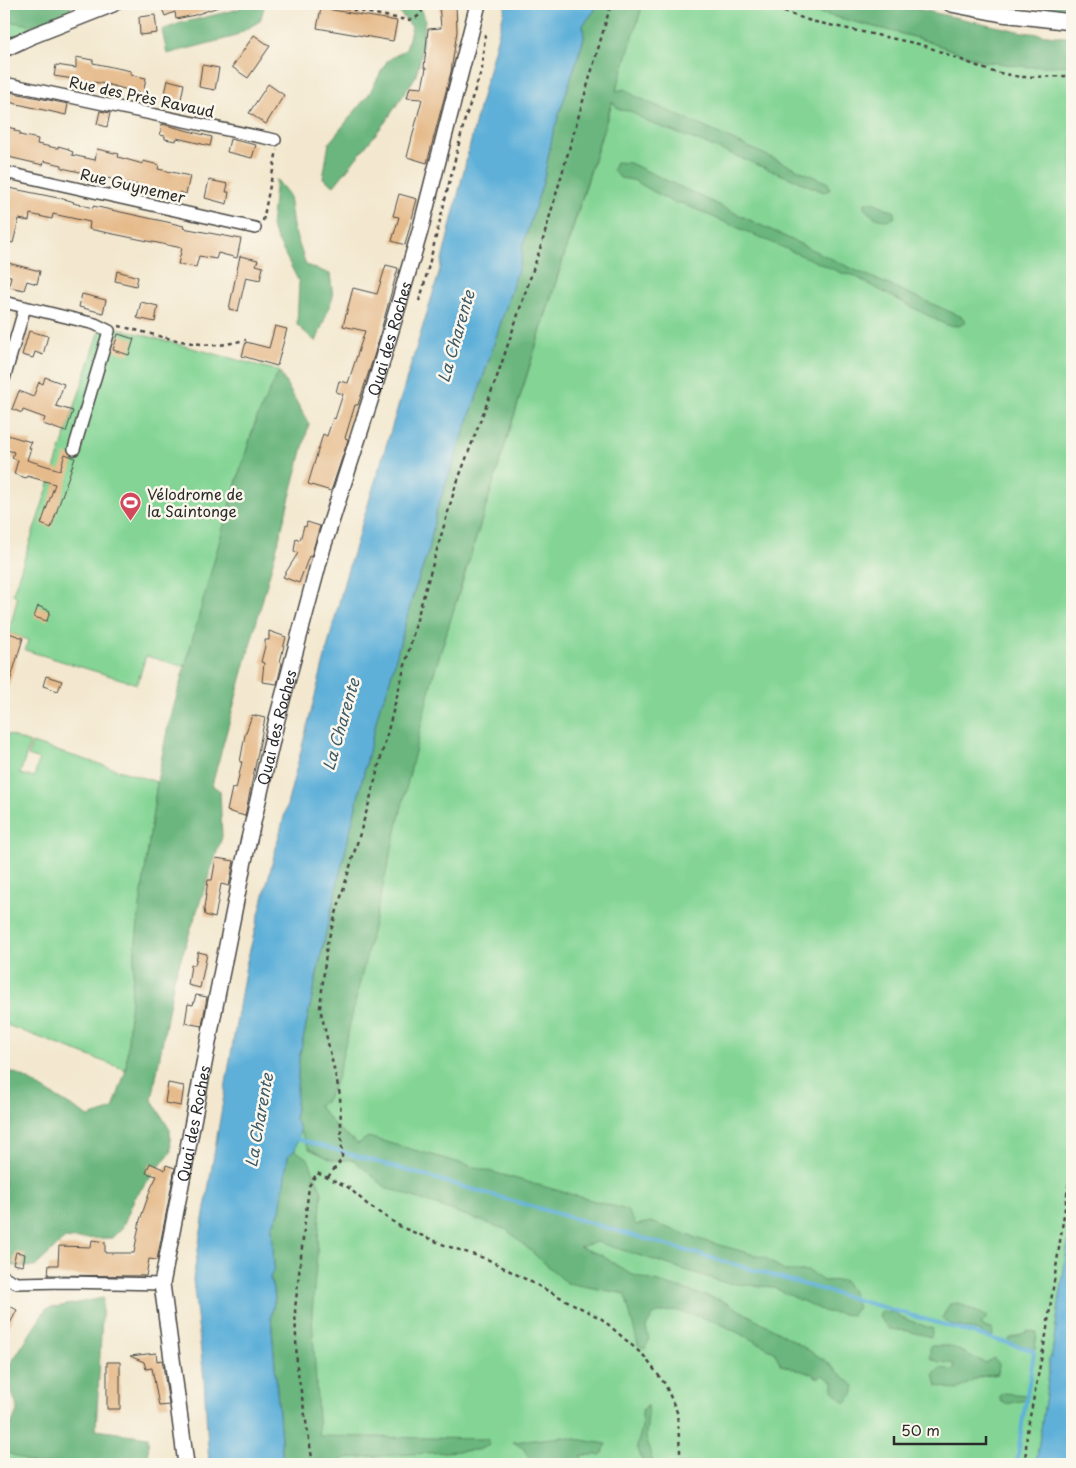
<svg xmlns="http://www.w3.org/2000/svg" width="1076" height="1468" font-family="'Playpen Sans',sans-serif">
<rect width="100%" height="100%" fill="#fbf7ec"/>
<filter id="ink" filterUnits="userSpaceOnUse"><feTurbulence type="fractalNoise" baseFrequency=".02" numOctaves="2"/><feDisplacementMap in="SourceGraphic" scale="10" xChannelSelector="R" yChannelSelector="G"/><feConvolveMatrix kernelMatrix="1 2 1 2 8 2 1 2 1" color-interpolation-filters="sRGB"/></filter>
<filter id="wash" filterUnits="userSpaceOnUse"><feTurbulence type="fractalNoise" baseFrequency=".0096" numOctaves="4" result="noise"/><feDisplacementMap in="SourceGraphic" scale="20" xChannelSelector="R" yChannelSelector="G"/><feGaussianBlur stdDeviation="1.12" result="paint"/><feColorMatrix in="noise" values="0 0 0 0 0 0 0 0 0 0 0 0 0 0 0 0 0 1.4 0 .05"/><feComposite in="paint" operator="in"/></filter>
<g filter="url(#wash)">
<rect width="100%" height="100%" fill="#f3e8cf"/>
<path fill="#84d595" stroke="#588060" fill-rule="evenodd" d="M4,4h37l9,17 -46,21z
M643,4h142l133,34 64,23 90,4v1152l-20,137 -3,6v14l-13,90h-753l-13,-186 3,-30 -1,-22 8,-15 3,-24 12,-67 4,-62 27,-126 54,-227 53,-29zM950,1304l38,13 -7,7 5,4v8l-7,-5 -37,-13zM980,1360l18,14 -19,3 -22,13 -3,-26z
M102,324l177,47 -14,35 -9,14 -26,83 -27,115 -17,49 -40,-11 -9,28 -112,-34 3,-10 -19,-7 8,-34 -4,-6z
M4,733l26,10 -10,31 14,3 5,-17 -11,-4 4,-13 125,39 -22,166 -9,122 -122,-46z
M4,1451l29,13h-29z"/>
<path fill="#6bb67e" stroke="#4b7054" d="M11,4h59l1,8 -21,9 -18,4 -20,-3 -4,-7z
M241,4h24l-5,17 -27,16 -66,17 -5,-24 19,-7 58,-14z
M367,4h51l7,15 -4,37 -5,20 -30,45 -52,65 -11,-8 6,-35 40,-49 18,-33 19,-12 6,-22 -14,-16z
M597,4h46l-27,87 9,-2 10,7 193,87 2,7 -6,2 -115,-47 -59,-22 -20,-12 -11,-1 -7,-9 -179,575 -96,403 -12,23 -7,3 18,22 22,17 10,-7 259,73 9,15 15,-3 54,19 61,17 18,13h25l14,10 20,-1 8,10 7,17 -6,8 -26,-3 -54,-25 -46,-4 -129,-41 -18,5 22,8 29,19 91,26 58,32 47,29 28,25v7l-9,10 -12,-13v-9l-11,-6 -4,3 -6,-4 -31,-9 -7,-14 -55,-28 -44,-13 -21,4 -8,13 3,13 -4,9 -7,-4 -13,-51 -58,-11 -60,-53 -122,-43 -31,-27h-22l-23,-11 -14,-29 4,-62 27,-126 54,-227 6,-11 28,-102 15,-42 7,-38 45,-128 41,-127v-9l21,-66 10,-49 31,-94 -1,-14 12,-15z
M785,4h109l129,28 49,6v27l-45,2 -45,-6 -64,-23z
M1019,4h53v7z
M616,162l14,1 225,107 107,47 4,5 -7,4 -13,-1 -76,-40 -17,-10 -9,-1 -163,-71h-7l-41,-23 -13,-2 -7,-8z
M276,179l13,16 4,31 13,39 24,9 3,23 -17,45 -19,-17 2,-43 -28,-55z
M871,201l24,11 -1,6c-12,5 -22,-1 -30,-10l1,-5z
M279,371l30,53 -32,123 -65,238 8,6 2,46 -48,142 -22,121 18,30 1,22 -36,45 -13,31 -10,10 -48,1 -29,28 -30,-2 -1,-160h3l1,-14h-4v-22l16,6 69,42 24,-8 13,-39 5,-74 7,-74 19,-140 10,-51 63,-228 26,-83z
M295,1150l13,9 14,33 -10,122 7,122 168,3 3,6 -12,5 -133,8 -8,6h-54l-12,-147 4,-20 -5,-19 4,-10 -2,-42 8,-15 8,-55z
M103,1298l-7,132 52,7 1,27h-116l-29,-13v-8l14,-35 -14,-34 42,-65z
M958,1303l30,14 -7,7 5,4 6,1 1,7h-7l-7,-5 -27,-6 -10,-7 8,-14z
M881,1312h13l8,6 31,11 -2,8 -23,-6 -19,-2 -10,-12z
M1029,1331l8,2 -2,16 -26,-7v-3z
M930,1346h20l35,17 9,-5 5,6 -1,10 -19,3 -22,13 -20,-4 -3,-12 6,-6 14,2v-6l-15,-2 -9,-4z
M1004,1393l23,2 -1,5 -20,4 -6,-3v-6z
M647,1405l1,9 -2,22 7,28h-10l-6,-18 5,-18v-18z
M563,1437l44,7 -6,11h-20l1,9h-49l-10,-16 -10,-6z"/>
<path fill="#5fb0d9" stroke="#456e82" d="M506,4h91l-2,6 -12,15 1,13 -31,95 -10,49 -21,66v9l-41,127 -45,128 -7,38 -15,42 -28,102 -6,11 -54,227 -27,126 -4,61 5,11 -5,20 -7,6 -8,55 -8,15 2,42 -4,10 5,19 -4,20 12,147h-74l-5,-85 -11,-100 53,-314 99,-386 93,-302 40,-165z
M1072,1213v251h-36l13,-90v-14l3,-6z"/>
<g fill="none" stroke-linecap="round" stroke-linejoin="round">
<path stroke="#5fb0d9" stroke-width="4" d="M294,1138l738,212 2,3 -12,71 -5,40"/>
</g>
<g id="blocks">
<path fill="#e6bb8c" d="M160,4h64v1l-29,10 -19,4 -1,-7 -10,4z
M439,4h17l1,27 -6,41 -24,91 -20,-6 15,-58 -15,-1 3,-11 12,1 4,-20h-2l4,-39 13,-1z
M321,8l76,13 -4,20 -76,-13z
M155,15l2,18 -17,2 -1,-18z
M254,35l16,11 -22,32 -16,-11z
M76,57l17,3v3l38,8v4l15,3 -3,16 -37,-10 -52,-8 2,-11 20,3z
M202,65l17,3 -4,22 -16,-3z
M168,80l16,4 -3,15 -4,-1 -2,6 -12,-2z
M268,84l16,11 -18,29 -17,-11z
M4,91l64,13 -2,11 -62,-14z
M100,111l10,2 -3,14 -10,-3z
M162,124l50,13 -2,9 -33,-8 -1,3 -11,-2v-3l-5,-1z
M4,126l11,3 -1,2 6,1v3l18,4 -1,5 19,4h2v-2l11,3 -1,1 5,2 -1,3 23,5 2,-11 22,5 -1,3 25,7v-3l16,4 -1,4 32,7 -4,18 -7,-2v3l-32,-8 -1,3 -9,-2 1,-3 -76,-17v-3l-18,-4 -1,4 -39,-9z
M230,139l26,6 -4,13 -25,-6z
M209,180l19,4 -2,8h3l-2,12 -22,-6z
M4,187l64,13 6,2 -1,1 20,5v-2l74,16 17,4 -1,2 58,11 -4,19 -19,-5 -2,6 -17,-3 -3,11 -18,-3 4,-16 -93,-19 1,-7 -37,-8 -1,5 -22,-5 -1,7 -10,-2 -6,24 -9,-2z
M399,194l18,5 -12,46 -13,-4 7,-24 -6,-1z
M240,256l18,4 -2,5 7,2 -3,13 -14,-3 -8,34 -9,-2z
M4,262l36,9 -3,13 -10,-3 -3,9 -15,-3 2,-11 -7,-1z
M386,265l12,3 -24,88 -16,49h-3l-10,33 3,1 -1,4 -16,48 -23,-7 15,-50 4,2 6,-18 2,1 8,-25 -7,-2 3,-11 9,2 17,-52 -22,-5 10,-38 24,6z
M117,271l21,6 -2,9 -21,-5z
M82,294l24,6 -3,13 -24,-6z
M141,302l17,4 -3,16 -18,-4z
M275,326l12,3 -10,37 -35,-10 4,-14 23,6z
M29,331l19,5 -5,19 -8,-3 -2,6 -11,-3z
M118,334l16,5 -5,16 -16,-5z
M45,377l19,7 -8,22 17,5 -7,21 -23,-8 2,-6 -22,-8 -1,3 -10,-4 7,-18 14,6 6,-15 4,2z
M4,434l27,8 -2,6h2l-4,12 33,10 5,-16 10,4 -24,70 -10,-4 14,-40 -28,-8 -1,2 -12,-4 4,-14 -6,-2 2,-6 -10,-3z
M307,522l13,4 -9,31 -2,-1 -10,27 -16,-6 15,-24 -4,-2 2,-13 4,2 4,-14 2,1z
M38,606l12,5 -3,10 -13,-4z
M269,631l17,6 -6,25 2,1 -5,21 -15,-2 2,-19 -3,-1 4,-16v-6h4z
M9,633l14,5 -16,53 -3,-1v-41z
M46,676l16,5 -4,10 -15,-5z
M252,715l13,3 -20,98 -18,-5 5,-23 4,1 6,-27h-2l5,-27z
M216,858l18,3 -5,25 -8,-2 -6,34 -10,-3 -1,-6 4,-29h4z
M198,952l9,2 -7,34 -12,-3 3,-20h4z
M196,995l11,2 -5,29 -17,-3 3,-19 5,1z
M168,1083l16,3 -3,20 -16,-3z
M150,1163l15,7 1,-5 9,3 -18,92 -8,-1 -3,17 -98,-1 1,-10h9l1,-19 32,1 1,-7 13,2v11h29l6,-33 11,-32 6,-12 -11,-3z
M16,1252l9,2 -2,12 -10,-2z
M4,1303l13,7 -13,25z
M156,1353l1,8 5,-1 1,5 6,40 -10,1 -7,-38 -6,1 -2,-7 -14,-6z
M107,1362h13v47h-13z"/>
</g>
</g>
<g filter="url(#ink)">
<use href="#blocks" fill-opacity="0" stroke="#494744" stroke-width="1"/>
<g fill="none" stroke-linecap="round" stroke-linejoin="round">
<defs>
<path id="street" d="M4,83l271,57
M4,172l251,56
M4,302l91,22 14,7 -35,118
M4,379l21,-72
M4,1277l13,6 47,-1 98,2"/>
<g id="secondary">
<path d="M951,4l51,10 70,8"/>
<path d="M4,49l28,-13 81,-32"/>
<path id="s1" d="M186,1464l-24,-180 53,-278 28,-141 34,-146 46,-172 52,-162 45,-154 58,-227"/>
</g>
</defs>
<use href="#street" stroke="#494744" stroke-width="14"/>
<use href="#secondary" stroke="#494744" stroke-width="18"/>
<path stroke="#494744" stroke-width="2.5" stroke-dasharray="4 4" stroke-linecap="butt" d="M761,4l50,17 112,24 67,26 30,6 52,-1
M337,7l70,13c10,-1 17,-6 15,-16
M263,221l14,-71
M419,301l4,-12 42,-170 17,-50 3,-35
M119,326c30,7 61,17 92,19 12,1 23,-3 35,-5
M328,1177l14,-18v-2l-2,-62 -20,-87 7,-64 42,-141 51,-195 35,-120 43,-114 44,-131 69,-239
M313,1464l-16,-97 -2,-58 14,-123 8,-13 31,14 20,18 33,22 46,19 40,13 115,60 42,37 21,28 12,28 4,52
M1025,1464l2,-32 19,-97 26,-174"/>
<use href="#street" stroke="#fff" stroke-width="11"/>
<use href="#secondary" stroke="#fff" stroke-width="15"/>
</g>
</g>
<defs>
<symbol id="stadium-pin" viewBox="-11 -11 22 30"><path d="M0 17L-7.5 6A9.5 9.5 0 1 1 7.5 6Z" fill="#d1495b" stroke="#fbf7ec"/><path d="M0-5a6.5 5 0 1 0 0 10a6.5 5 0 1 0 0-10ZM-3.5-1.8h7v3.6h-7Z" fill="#fff"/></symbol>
</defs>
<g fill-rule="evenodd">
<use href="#stadium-pin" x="118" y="490" width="25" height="34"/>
</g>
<g text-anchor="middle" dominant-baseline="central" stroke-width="5" stroke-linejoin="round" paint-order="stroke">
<g font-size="15" fill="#2b2b2b" stroke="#fbf7ec">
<text transform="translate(142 96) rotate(12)">Rue des Près Ravaud</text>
<text transform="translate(133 185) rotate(13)">Rue Guynemer</text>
<text stroke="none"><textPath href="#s1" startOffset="1155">Quai des Roches</textPath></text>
<text stroke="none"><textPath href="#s1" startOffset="750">Quai des Roches</textPath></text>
<text stroke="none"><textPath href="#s1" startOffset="345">Quai des Roches</textPath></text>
</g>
<g font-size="15" fill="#2b2b2b" stroke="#fbf7ec" text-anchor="start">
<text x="147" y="493">Vélodrome de<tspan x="147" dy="17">la Saintonge</tspan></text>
</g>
<g font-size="16" font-style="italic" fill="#3d5a68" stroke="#fbf7ec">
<text transform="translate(455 336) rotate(-74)">La Charente</text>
<text transform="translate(340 724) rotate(-74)">La Charente</text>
<text transform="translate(258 1120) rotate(-80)">La Charente</text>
</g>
</g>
<rect width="1076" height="1468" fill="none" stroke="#fbf7ec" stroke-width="20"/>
<path d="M894 1436v8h92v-8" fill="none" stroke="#2b2b2b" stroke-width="2.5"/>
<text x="901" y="1436" font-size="15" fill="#2b2b2b" stroke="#fbf7ec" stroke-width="4" paint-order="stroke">50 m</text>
</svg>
